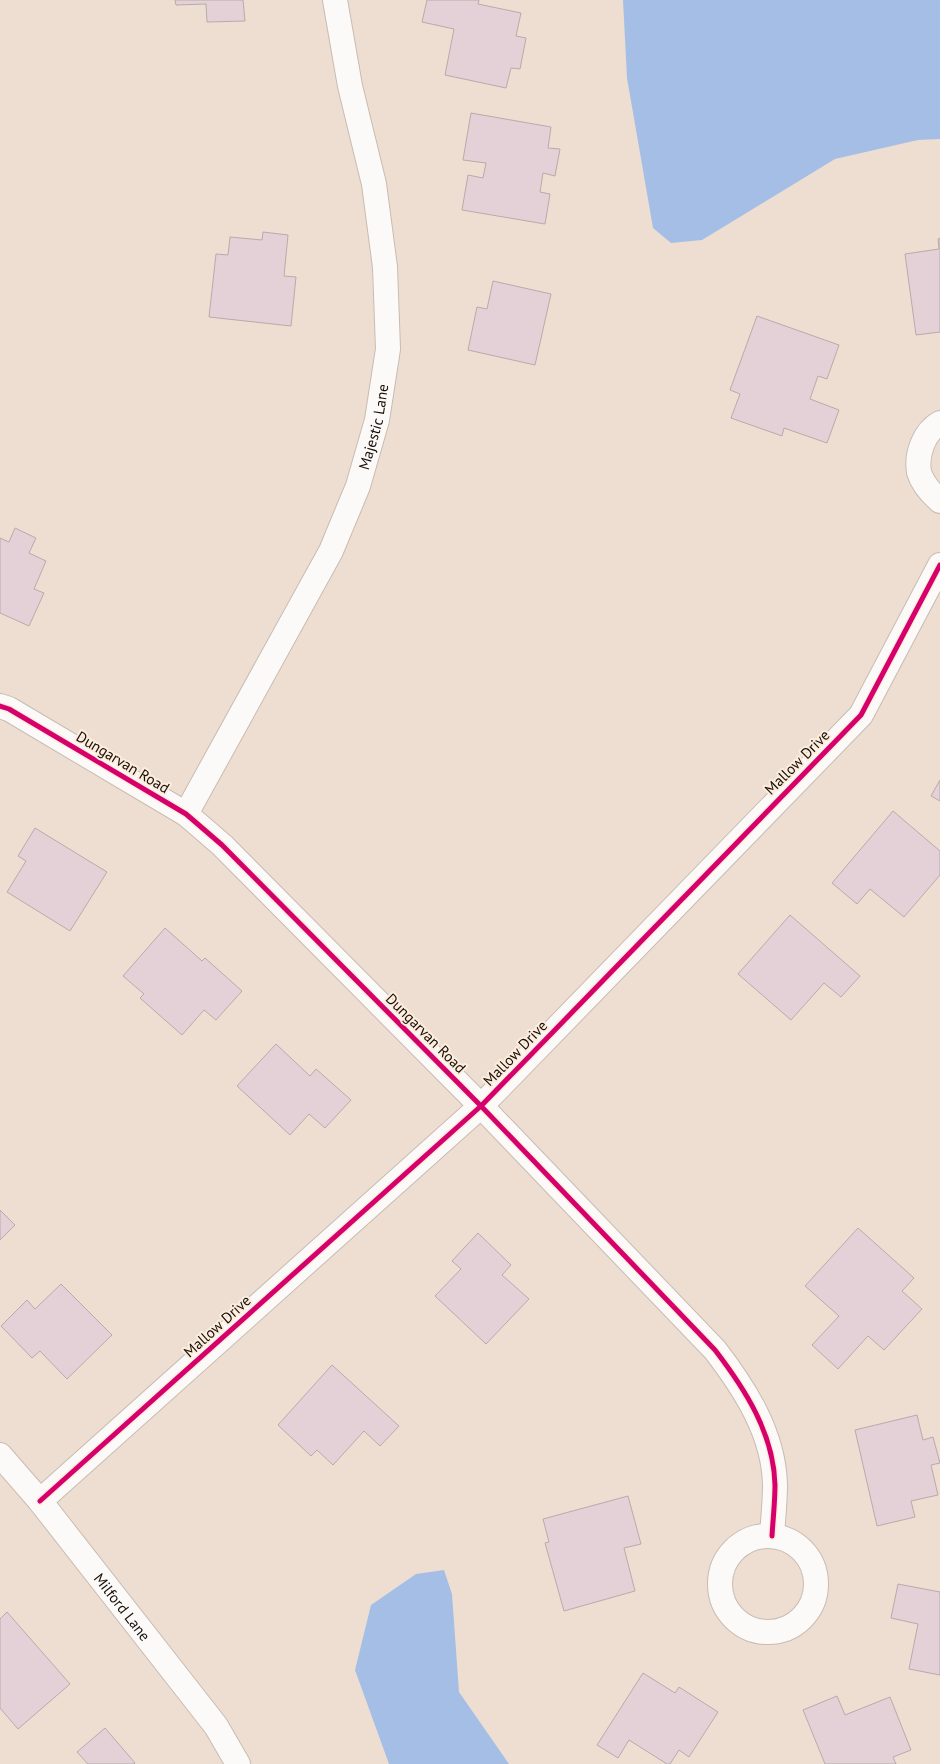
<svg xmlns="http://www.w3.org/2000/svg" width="940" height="1764" font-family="'PT Sans',sans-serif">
<rect width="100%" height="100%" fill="#edded1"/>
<path fill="#a5bee6" d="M623,0h317v139l-22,1 -83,19 -133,81 -31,3 -18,-15 -26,-150z
M444,1570l8,24 7,98 50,72h-120l-34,-94 16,-65 45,-31z"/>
<path fill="#e3d1d7" stroke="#b7abaa" d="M175,0h68l2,21 -38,1 -1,-18 -30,1z
M427,0h52l-1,4 43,9 -5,23 10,2 -6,31 -9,-1 -5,20 -61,-13 9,-46 -32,-7z
M471,113l80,14 -3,21 12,1 -5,27 -12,-3 -3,19 10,2 -5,30 -83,-14 6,-35 15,3 3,-15 -23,-3z
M263,232l25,3 -4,41 12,1 -5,49 -82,-9 7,-63 12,1 2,-18 32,3z
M940,238v94l-24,3 -11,-81 34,-5 -1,-10z
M493,281l58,13 -16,71 -67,-15 9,-43 10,2z
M757,316l82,29 -12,34 -9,-3 -8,23 29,11 -12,33 -43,-15 -2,8 -51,-18 9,-24 -10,-4z
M15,528l21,10 -7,15 17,8 -12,28 10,4 -15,33 -29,-13v-75l9,4z
M940,780v21l-9,-5z
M893,811l47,40v24l-36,42 -34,-28 -13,15 -25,-21z
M35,828l72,44 -37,59 -63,-39 19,-31 -8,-5z
M790,915l70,61 -19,21 -17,-14 -33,37 -53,-46z
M165,928l37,33 3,-3 37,33 -26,29 -12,-10 -22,25 -42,-37 4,-4 -21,-18z
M276,1044l34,32 6,-7 35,31 -26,28 -16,-14 -19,21 -53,-49z
M0,1210l15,15 -15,15z
M858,1228l56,50 -12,13 20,18 -38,41 -16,-14 -30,33 -26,-24 27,-29 -34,-30z
M478,1233l33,32 -9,10 27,24 -43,45 -51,-48 26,-27 -9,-8z
M61,1284l51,51 -45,44 -27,-28 -8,7 -31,-32 26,-26 8,9z
M332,1365l67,61 -19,20 -16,-15 -31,34 -16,-15 -6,6 -33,-31z
M917,1415l6,25 10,-3 7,26 -9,2 7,30 -27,6 4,16 -38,9 -22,-96z
M628,1496l13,48 -17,4 11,43 -71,20 -19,-68 4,-1 -6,-23z
M898,1584l42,8v83l-31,-6 9,-45 -27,-6z
M7,1612l63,72 -52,45 -18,-21v-89z
M643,1673l32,20 4,-6 39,25 -29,45 -10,-7 -9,14h-3l-38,-24 -11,18 -21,-13z
M837,1696l8,19 45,-18 21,53 -18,7 3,7h-71l-22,-54z
M105,1728l30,35 -1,1h-46l-11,-12z"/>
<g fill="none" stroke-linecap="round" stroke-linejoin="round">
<defs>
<g id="minor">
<path d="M940,423c-16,9 -24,31 -21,49 3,11 12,21 21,29"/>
<path d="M0,706l9,3 177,105 36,31 259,261 234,244c30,39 59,84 60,135 0,17 -2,34 -3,51"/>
<path id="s1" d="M186,814l145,-263 27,-65 19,-66 11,-71 -3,-82 -11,-83 -24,-98 -15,-86"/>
<path id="s2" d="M0,1455l40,46 176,225 22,38"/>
<path d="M40,1501l441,-395 380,-391 79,-150"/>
<circle cx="768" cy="1584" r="48"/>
</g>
</defs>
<use href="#minor" stroke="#c8bcb2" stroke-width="26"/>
<use href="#minor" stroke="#fcfaf8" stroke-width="24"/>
<defs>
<path id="cycleway" d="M0,706l9,3 177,105 36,31 259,261 234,244c30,39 59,84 60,135 0,17 -2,34 -3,51
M40,1501l441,-395 380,-391 79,-150"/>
</defs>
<use href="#cycleway" stroke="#fdedde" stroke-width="8"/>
<use href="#cycleway" stroke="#d6006c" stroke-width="5"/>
</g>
<g text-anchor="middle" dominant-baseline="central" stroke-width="4" stroke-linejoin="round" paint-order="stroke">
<g font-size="15" fill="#170e06" stroke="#fdedde">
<text stroke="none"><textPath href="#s1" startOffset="432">Majestic Lane</textPath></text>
<text transform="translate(123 762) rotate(31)">Dungarvan Road</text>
<text transform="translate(797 762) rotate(-45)">Mallow Drive</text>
<text transform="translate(426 1033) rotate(45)">Dungarvan Road</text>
<text transform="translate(515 1053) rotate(-46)">Mallow Drive</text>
<text transform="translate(217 1326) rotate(-42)">Mallow Drive</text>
<text stroke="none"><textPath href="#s2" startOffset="195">Milford Lane</textPath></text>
</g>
</g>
</svg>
